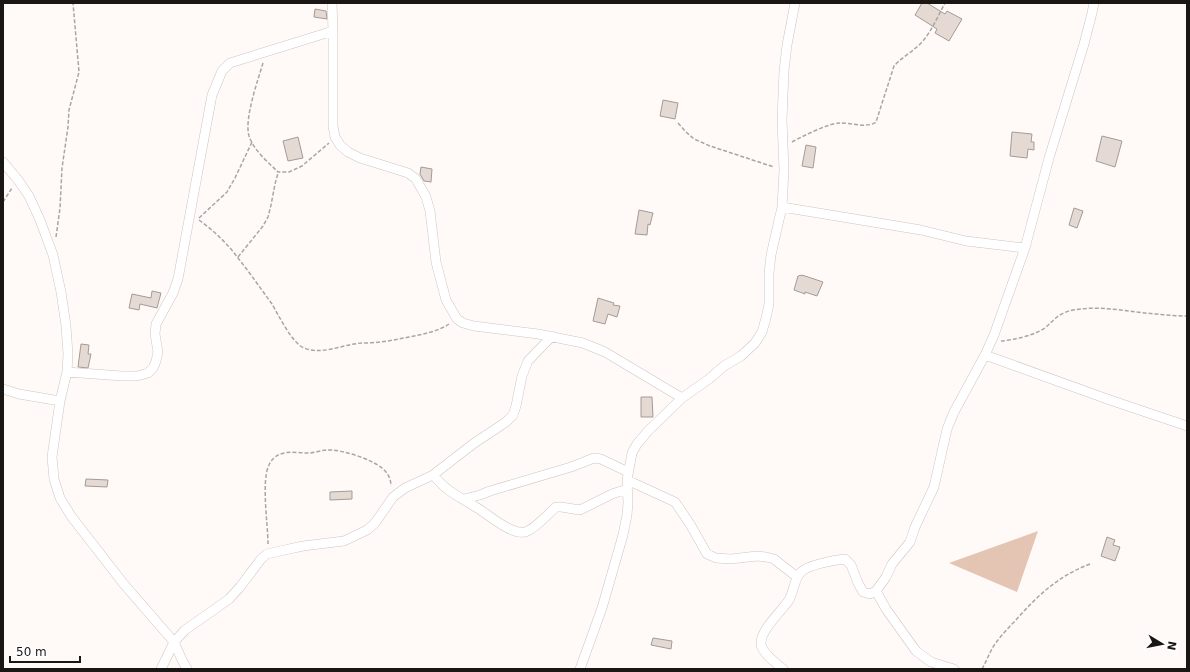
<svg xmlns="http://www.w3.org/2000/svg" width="1190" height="672" font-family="'DejaVu Sans',sans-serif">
<rect width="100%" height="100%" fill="#fffaf8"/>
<path fill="#e4c4b2" d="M1038,531l-21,61 -68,-29z"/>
<path fill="#e4d9d3" stroke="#a59b95" d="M922,3h5l18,11 2,-3 15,8 -13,22 -14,-8 2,-4 -22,-14z
M315,9l11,2 1,8 -13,-2z
M663,100l15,3 -3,16 -15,-3z
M1012,132l20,2 -1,8h3v8l-6,-1 -1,9 -17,-2z
M1102,136l20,5 -7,26 -19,-6z
M298,137l5,21 -15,3 -5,-20z
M806,145l10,2 -3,21 -11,-2z
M421,167l11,2 -1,13 -7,-1 -4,-7z
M1074,208l9,3 -6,17 -8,-3z
M639,210l14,3 -3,12 -2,-1 -1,11 -12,-1z
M800,275l2,1v-1l21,7 -6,14 -12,-4v2l-11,-4 4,-14h1z
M152,291l9,2 -4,15 -17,-4 -1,6 -10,-2 3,-14 19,4z
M598,298l16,5 -1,2 7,1 -3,11 -9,-3 -3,10 -12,-3z
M81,344l8,1 -1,9h3l-3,14 -10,-1z
M641,397h11l1,20h-12z
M86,479l22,1 -1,7 -22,-1z
M352,491v8l-22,1v-8z
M1107,537l8,3 -2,5 7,2 -5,14 -14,-5z
M653,638l19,3 -1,8 -20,-4z"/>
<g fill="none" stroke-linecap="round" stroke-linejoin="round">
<defs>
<path id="street" d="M332,3l1,28v95l2,11 5,8 8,7 12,6 48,15 8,6 10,18 4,14 6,51 10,38 11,19 6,4 11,3 64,8 45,9 22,9 77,46
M3,162l15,18 11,16 11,24 13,35 8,37 5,34 2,28 -1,18 -7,29 -8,56 2,22 6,19 11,18 52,67 51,59 8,18 5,9
M782,207l139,23 45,11 59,7
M985,355l125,45 77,26
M67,372l55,4h15l11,-3 5,-5 3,-7 2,-9 -3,-18 1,-10 17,-31 5,-14 34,-184 10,-24 8,-8 13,-4 90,-28
M3,389l16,5 41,7
M433,475c4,4 8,9 13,13 8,7 19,12 28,18 13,7 36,29 51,26 9,-2 24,-19 31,-25h5l19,3 32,-16 15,-5
M627,480l48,22 15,22 17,30 9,4 15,1 26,-3 9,1 8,2 23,18
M464,499l16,-4 10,-4 81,-24 23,-9 7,1 27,13
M876,591l10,18 30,42 15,11 23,7
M161,669l13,-27 11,-12 30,-21 14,-10 11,-12 21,-28 6,-5 13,-3 23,-5 41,-5 23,-11 8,-7 18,-26 12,-9 28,-13 40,-31 33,-22 7,-7 3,-9 6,-30 6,-15 24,-25
M580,669l22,-61 21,-73 4,-20 1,-12 -1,-23 5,-27 5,-9 11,-13 34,-33 27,-19 15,-13 17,-10 14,-13 7,-11 4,-14 3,-14v-31l2,-18 11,-48 2,-37 -2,-50 2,-49 3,-26 8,-42
M783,669c-7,-6 -21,-16 -22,-25 -1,-14 21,-33 28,-44 5,-9 5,-21 12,-28 7,-7 33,-12 44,-13l6,6 7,18 5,9 7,2 6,-3 10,-14 6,-13 18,-22 5,-15 19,-40 13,-58 7,-17 31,-57 9,-20 31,-87 24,-90 35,-114 8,-31 2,-10"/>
</defs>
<use href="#street" stroke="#cfc4be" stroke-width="10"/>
<path stroke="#aaa5a3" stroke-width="1.5" stroke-dasharray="4 2" stroke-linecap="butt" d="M263,63c-5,17 -19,56 -14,73 5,15 19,26 29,36h11l13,-6 27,-23
M678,123l8,9 8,7 16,7 64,21
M792,142c11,-6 35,-18 47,-19 10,-1 28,6 37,-1l18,-56c8,-9 20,-15 29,-25 9,-11 15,-25 22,-38
M3,202l9,-14
M199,218l28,-26 8,-14 17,-36
M199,220c15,11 28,23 39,38 12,15 23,31 34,46 7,12 20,39 32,44 19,8 41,-5 60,-5 15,0 30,-3 45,-6 14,-3 28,-5 40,-13
M56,237l4,-29 2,-40 6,-41 1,-17 10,-38 -6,-69
M238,257l25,-31 5,-9 3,-12 4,-21 3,-11
M1001,341c13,-1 34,-6 44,-13 10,-9 14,-15 28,-18 28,-5 56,2 83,4 10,1 21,2 31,2
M268,544c0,-20 -7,-63 1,-79 8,-17 25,-12 40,-12 6,0 12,-3 18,-3 14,-1 44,9 55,18 6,5 9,11 9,18
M982,669c4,-7 7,-15 11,-22 6,-9 14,-18 22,-26 22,-25 43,-45 75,-57"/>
<use href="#street" stroke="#fff" stroke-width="9"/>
</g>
<rect width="1190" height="672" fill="none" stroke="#1a1614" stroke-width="8"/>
<g transform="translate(1162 644) rotate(100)" stroke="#ffffff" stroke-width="3" paint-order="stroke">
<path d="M0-3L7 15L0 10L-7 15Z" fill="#1a1614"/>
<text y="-6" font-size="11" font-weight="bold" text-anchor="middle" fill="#1a1614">N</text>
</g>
<path d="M10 656v6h70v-6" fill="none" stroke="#1a1614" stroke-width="2"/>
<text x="16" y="656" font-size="12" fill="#1a1614" stroke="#ffffff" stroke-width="3" paint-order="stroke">50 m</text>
</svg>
